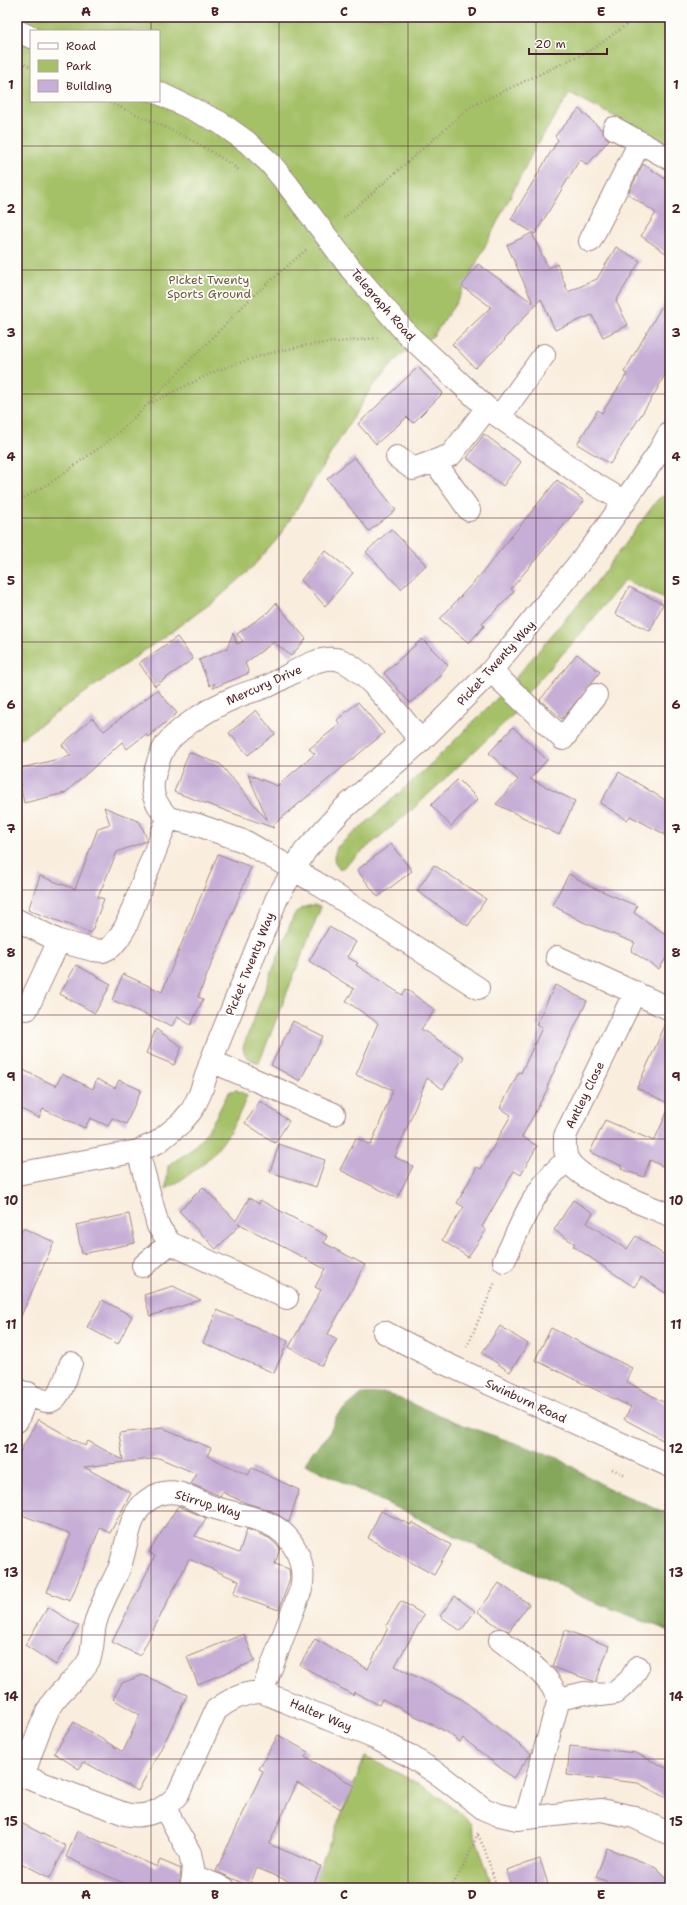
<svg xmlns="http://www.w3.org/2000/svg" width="687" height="1905" font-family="'Shantell Sans',sans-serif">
<rect width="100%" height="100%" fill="#fdfcf7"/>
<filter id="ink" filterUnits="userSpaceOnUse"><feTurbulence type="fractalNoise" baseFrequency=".025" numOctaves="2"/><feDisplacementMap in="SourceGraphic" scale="8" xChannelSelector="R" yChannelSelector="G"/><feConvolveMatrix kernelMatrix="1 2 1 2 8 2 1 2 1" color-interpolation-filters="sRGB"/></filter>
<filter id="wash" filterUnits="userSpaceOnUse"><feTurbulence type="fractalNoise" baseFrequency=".012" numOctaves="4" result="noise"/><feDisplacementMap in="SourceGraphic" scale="16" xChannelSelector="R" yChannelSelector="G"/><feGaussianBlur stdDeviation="0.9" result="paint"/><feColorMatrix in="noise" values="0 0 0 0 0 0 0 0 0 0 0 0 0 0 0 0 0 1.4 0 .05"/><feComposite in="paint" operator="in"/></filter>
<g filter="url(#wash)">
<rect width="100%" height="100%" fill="#f9eddd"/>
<path fill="#a5c168" stroke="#78704a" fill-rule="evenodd" d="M17,17h653v129l-100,-53 -36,57 -78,153 -23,33 -31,18 -30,33 -93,150 -30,34 -32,28 -200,142zM31,31h128v70h-128z
M665,495l5,3 -1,102 -44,-20 -47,57 -53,58 -13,-13 83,-98 63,-85z
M499,696c9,0 13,9 18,15l-102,96 -75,63 -5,-7 -1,-6 3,-10 35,-29 62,-57z
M315,905l6,2 -62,156c-8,-3 -16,-6 -16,-16l50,-130c5,-8 12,-11 22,-12z
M237,1090l10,6c-19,47 -37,68 -81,93l2,-23c6,-5 14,-9 20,-14 19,-16 29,-37 40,-59l3,-2z
M365,1757c34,16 82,39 106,67l22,64h-182z"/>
<path fill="#84a75c" stroke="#676344" d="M386,1393l77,32 95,33 46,28 66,29v116l-86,-33 -279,-134 8,-13 15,-15 9,-21 25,-21z"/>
<g id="blocks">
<path fill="#c6aed6" d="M579,109l23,21 2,5 5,5 -22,25 -7,-6 -45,75 -24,-15 47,-79 -3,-4z
M643,164l27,18v74l-29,-20 15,-23 -28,-19z
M532,233l16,35 9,-4 11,28 29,-13 19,-32 24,14 -24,40 12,24 -25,12 -11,-22 -37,15 -14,-31 -37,40 1,1 -30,28 -23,-24 39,-37 -29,-21 16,-22 55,39 -26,-58z
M670,292v73l-15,28 -45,71 -33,-20 21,-34 4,3 25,-39 -3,-2z
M418,367l25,26 -30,30 -6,-6 -31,27 -18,-20z
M484,434l37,28 -18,24 -36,-28z
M354,457l42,53 -27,21 -42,-52z
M557,480l27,21 -73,88 3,3 -32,32 2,2 -15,17 -29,-24 42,-46z
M391,529l35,36 -25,24 -35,-37z
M325,550l28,23 -28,33 -24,-26z
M629,587l34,17 -13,27 -35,-17z
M276,603l30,36 -15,17 -17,-14 -29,21 4,10 -36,15 2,-5 -5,3 -11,-26 28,-12 6,-15 4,11 6,-3 -6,-7 30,-21z
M177,637l16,22 -38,27 -16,-23z
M422,639l26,26 -8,9 1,2 -31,27 -26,-30z
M577,654l23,18 -38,47 -22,-19z
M157,690l20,23 -29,24 -2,-3 -19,15 -5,-7 -57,51 -41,10 -7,-34 54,-13 -9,-11 30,-27 12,13z
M358,702l26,31 -112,93 2,2 -100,-36 15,-40 31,12 48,57 -20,-47 29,12 38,-32 -6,-5 31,-25 -3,-4z
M256,710l19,24 -27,21 -19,-22z
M513,727l34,33 -17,19 45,22 -16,34 -63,-31 22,-24 -29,-27z
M619,772l51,31v34l-40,-21 -3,4 -27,-17z
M458,779l20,20 -27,27 -20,-21z
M104,807l36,15 7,17 -1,2 -29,11 -19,45 6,2 -13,34 -63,-23 12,-34 35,13 23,-61 12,-4z
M391,844l21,27 -34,26 -21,-27z
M218,854l33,13 -53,130 5,2 -12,26 -14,-8 -5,9 -60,-26 11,-26 39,18z
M434,865l52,34 -18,27 -51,-35z
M569,874l23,13 45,19 -3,7 36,24v15l-11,17 -28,-18 4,-8 -52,-21 -31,-17z
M329,927l27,15 -9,15 11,6 -2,2 46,30 4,-6 29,21 -14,19 43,28 -21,32 -16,-11 -32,79 18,9 -16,32 -57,-28 16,-32 15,7 22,-55 -37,-15 22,-52 -32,-22 8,-12 -45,-28z
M76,965l35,19 -16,29 -35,-19z
M555,985l32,16 -22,46 -18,40 1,1 -26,49 15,9 -16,29 -7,-4 -32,56 4,3 -18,27 -26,-17 22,-33 -7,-4 20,-36 4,2 30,-54 -11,-7 19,-36 2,1 21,-45 -6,-3z
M293,1021l30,15 -23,45 -29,-16z
M667,1021h3v83l-33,-16z
M156,1029l26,18 -8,18 -28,-12z
M17,1067l39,19 6,-12 31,15 4,-10 18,9 4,-8 22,10 -15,34 -14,-6 -4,8 -18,-8 -5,10 -42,-19 -4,9 -22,-11z
M260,1101l29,20 -14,22 -30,-20z
M670,1106v64l-20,-10 -6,17 -23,-8 1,-3 -32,-14 15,-32 49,21z
M279,1144l46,16 -9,27 -46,-15z
M203,1187l33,34 13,-23 10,6 1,-4 67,36 -3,7 41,22 -37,69 9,5 -15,27 -33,-19 32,-57 -6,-3 10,-18 -87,-46 2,2 -24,24 -37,-38z
M573,1200l20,13 -6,10 40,26 9,-13 34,23v37l-29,-19 -7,10 -61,-41 2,-2 -21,-14z
M129,1214l6,29 -53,11 -6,-29z
M23,1228l31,14 -37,83v-83z
M173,1286l28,14 -51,16 -6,-21z
M102,1300l30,16 -14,28 -31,-17z
M217,1310l71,31 -14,32 -71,-30z
M500,1326l28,18 -18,28 -28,-19z
M551,1328l81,40 -6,13 44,25v38l-46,-25 7,-12 -96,-47z
M38,1419l47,27 3,-5 35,19 -4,-27 44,-5 48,20 -4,8 41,19 4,-7 47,22 -10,32 -17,-11 -26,-8 -24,-11 -2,4 -29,-12 6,-10 -38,-16 -75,9 47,26 -21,40 -10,-5 -30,73 -23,-9 24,-58 -54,-21v-56z
M178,1506l28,12 -11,18 44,17 8,-24 22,9 11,10 -5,16 14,5 1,9 -11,32 -46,-16 6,-13 -50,-22 -49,97 -28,-14 43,-86 -6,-4z
M381,1511l30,14 1,-3 39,23 -17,30 -66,-37z
M499,1583l30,21 -20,27 -9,-3 -22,-16z
M455,1596l20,15 -14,20 -21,-15z
M401,1601l23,14 -29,51 68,34 68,54 -18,24 -50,-40 -3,4 -13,-10 -65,-33 -3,6 -25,-13 -1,3 -53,-30 15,-26 53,30 20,-41 -2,-2z
M48,1607l31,19 -23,39 -31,-20z
M565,1630l44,16 -13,36 -44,-15z
M244,1634l11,27 -57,23 -11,-27z
M143,1675l44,20 -23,48 -26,48 -54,-29 -5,7 -25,-16 20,-31 49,30 17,-37 -27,-16 9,-16z
M278,1735l30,17 -3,5 50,29 -14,23 -44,-26 -28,61 52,22 -9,22h-7l-48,-20 -8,18 -33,-15 47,-100 -4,-2z
M570,1746l66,7 34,17v30l-32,-17 -71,-8z
M17,1821l49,25 -16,32 -33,-17z
M77,1831l80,36 3,-7 21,9 -2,19h-45l-68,-31z
M607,1848l49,19 14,14v7h-47l-27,-11z
M540,1859l8,25 -14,4h-22l-6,-18z"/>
</g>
</g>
<g filter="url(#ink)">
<use href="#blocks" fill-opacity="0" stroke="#a28684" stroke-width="1"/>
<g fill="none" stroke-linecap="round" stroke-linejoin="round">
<defs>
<path id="minor" d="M17,31l14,6
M159,93l60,29 28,20 23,21 18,22 63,84 56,65 80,74 101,72 37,22
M614,128l56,31
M590,241l50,-99
M500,416l44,-61
M397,457l16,12 38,-14 36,-47
M435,462l34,48
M491,671l72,68 33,-44
M168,818l30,7 48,17 69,40 163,106
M17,920l42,21 34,9 10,1 8,-4 7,-8 8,-13 42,-108c-15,-17 -19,-27 -12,-49 2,-8 5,-16 9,-23 12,-18 49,-40 69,-48 11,-5 23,-8 34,-12 20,-9 50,-33 72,-26 26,9 62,59 81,81
M557,957l113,52
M635,992l-70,144c0,8 -1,17 3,24 12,22 78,45 102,55
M27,1009l32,-68
M211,1061l123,53
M138,1151l20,75 12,17 117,55
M17,1174l121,-23 20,-9 23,-19 11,-13 8,-16 11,-33 66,-163 28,-47 37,-41 79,-69 70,-70 102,-125 64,-91 13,-23
M504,1261c17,-36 31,-77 64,-101
M143,1266l27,-23
M384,1332l60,31 226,103
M17,1390c9,3 19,9 29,11 14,3 21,-28 25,-38
M17,1421l11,-28
M500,1640c21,17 48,33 59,59l-33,118
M559,1699l26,-6 16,2 14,-2 15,-13 8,-13
M17,1774l108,40c20,5 40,-4 53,-20l38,-84c14,-11 28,-18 46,-18l113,46 35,18 31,20 43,33 12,5 21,5 84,-9 33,7 36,17
M23,1776c9,-24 16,-51 29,-73 11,-16 28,-26 37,-43 5,-12 3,-27 7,-39 5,-18 15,-35 23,-52 10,-27 8,-62 38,-74 7,-3 15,-3 21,-2 11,2 23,10 34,14 18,6 37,8 55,16 26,11 40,39 34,66l-39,103
M164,1807l26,46 4,20 -3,15
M193,1876l31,12"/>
</defs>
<use href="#minor" stroke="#a28684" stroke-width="24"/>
<path stroke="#a28684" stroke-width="2.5" stroke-dasharray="1 3" stroke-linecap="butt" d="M17,61l14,6
M106,101c47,21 93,39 134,70
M344,218l126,-111 123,-58 44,-32
M149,404l69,-34 48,-16 42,-9 70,-7
M17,502l36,-21 57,-41 22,-20 121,-124 53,-46
M467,1347l28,-65
M612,1469l14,6
M478,1835l7,15 12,38
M451,1888l14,-24 13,-31"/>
<use href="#minor" stroke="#fff" stroke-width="22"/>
</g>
</g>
<path fill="none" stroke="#4a1f2b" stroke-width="1" stroke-opacity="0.55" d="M151,17v14M279,17v1871M408,17v1871M536,17v1871M151,101v1787M17,146h653M17,270h653M17,394h653M17,518h653M17,642h653M17,766h653M17,890h653M17,1015h653M17,1139h653M17,1263h653M17,1387h653M17,1511h653M17,1635h653M17,1759h653"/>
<g text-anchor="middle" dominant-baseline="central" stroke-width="3.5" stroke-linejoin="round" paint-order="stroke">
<g font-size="12" fill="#6a5840" stroke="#fdfcf7">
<text x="209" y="280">Picket Twenty<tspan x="209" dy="14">Sports Ground</tspan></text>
</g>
<g font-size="12" fill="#4a1f2b" stroke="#fdfcf7">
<text transform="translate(383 305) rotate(49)">Telegraph Road</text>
<text transform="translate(496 663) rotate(-48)">Picket Twenty Way</text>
<text transform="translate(264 685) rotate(-24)">Mercury Drive</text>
<text transform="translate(250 964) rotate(-68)">Picket Twenty Way</text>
<text transform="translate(585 1095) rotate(-64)">Antley Close</text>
<text transform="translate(526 1401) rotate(25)">Swinburn Road</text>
<text transform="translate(208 1504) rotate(17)">Stirrup Way</text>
<text transform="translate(321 1715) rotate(23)">Halter Way</text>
</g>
</g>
<rect width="687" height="1905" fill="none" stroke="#fdfcf7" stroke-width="44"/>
<rect x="30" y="30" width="130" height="72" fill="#fdfcf7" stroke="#b5a4a5"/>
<rect x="38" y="43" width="20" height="6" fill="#ffffff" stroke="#b5a4a5"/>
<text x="66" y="50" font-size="12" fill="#4a1f2b">Road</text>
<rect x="38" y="60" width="20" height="12" fill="#a5c168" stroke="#b5a4a5"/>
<text x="66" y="70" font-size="12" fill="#4a1f2b">Park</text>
<rect x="38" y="80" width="20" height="12" fill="#c6aed6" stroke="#b5a4a5"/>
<text x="66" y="90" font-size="12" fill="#4a1f2b">Building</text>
<path d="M529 48v6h78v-6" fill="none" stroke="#4a1f2b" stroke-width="2"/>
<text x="535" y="48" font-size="12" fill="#4a1f2b" stroke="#fdfcf7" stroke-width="3" paint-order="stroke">20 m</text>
<rect x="22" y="22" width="643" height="1861" fill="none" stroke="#4a1f2b" stroke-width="1.5"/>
<g font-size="13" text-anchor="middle" font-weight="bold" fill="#4a1f2b">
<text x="86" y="16">A</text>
<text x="215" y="16">B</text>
<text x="344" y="16">C</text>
<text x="472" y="16">D</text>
<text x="601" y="16">E</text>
<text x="11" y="89">1</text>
<text x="676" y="89">1</text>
<text x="11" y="213">2</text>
<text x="676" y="213">2</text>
<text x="11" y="337">3</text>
<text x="676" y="337">3</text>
<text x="11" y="461">4</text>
<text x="676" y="461">4</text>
<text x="11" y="585">5</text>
<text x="676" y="585">5</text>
<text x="11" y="709">6</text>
<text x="676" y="709">6</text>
<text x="11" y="833">7</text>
<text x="676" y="833">7</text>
<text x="11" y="957">8</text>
<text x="676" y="957">8</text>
<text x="11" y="1081">9</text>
<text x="676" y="1081">9</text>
<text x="11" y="1205">10</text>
<text x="676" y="1205">10</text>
<text x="11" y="1329">11</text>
<text x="676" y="1329">11</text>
<text x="11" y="1453">12</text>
<text x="676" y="1453">12</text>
<text x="11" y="1577">13</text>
<text x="676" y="1577">13</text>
<text x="11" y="1701">14</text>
<text x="676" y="1701">14</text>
<text x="11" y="1826">15</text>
<text x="676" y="1826">15</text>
<text x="86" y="1899">A</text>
<text x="215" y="1899">B</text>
<text x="344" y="1899">C</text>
<text x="472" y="1899">D</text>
<text x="601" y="1899">E</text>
</g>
</svg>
